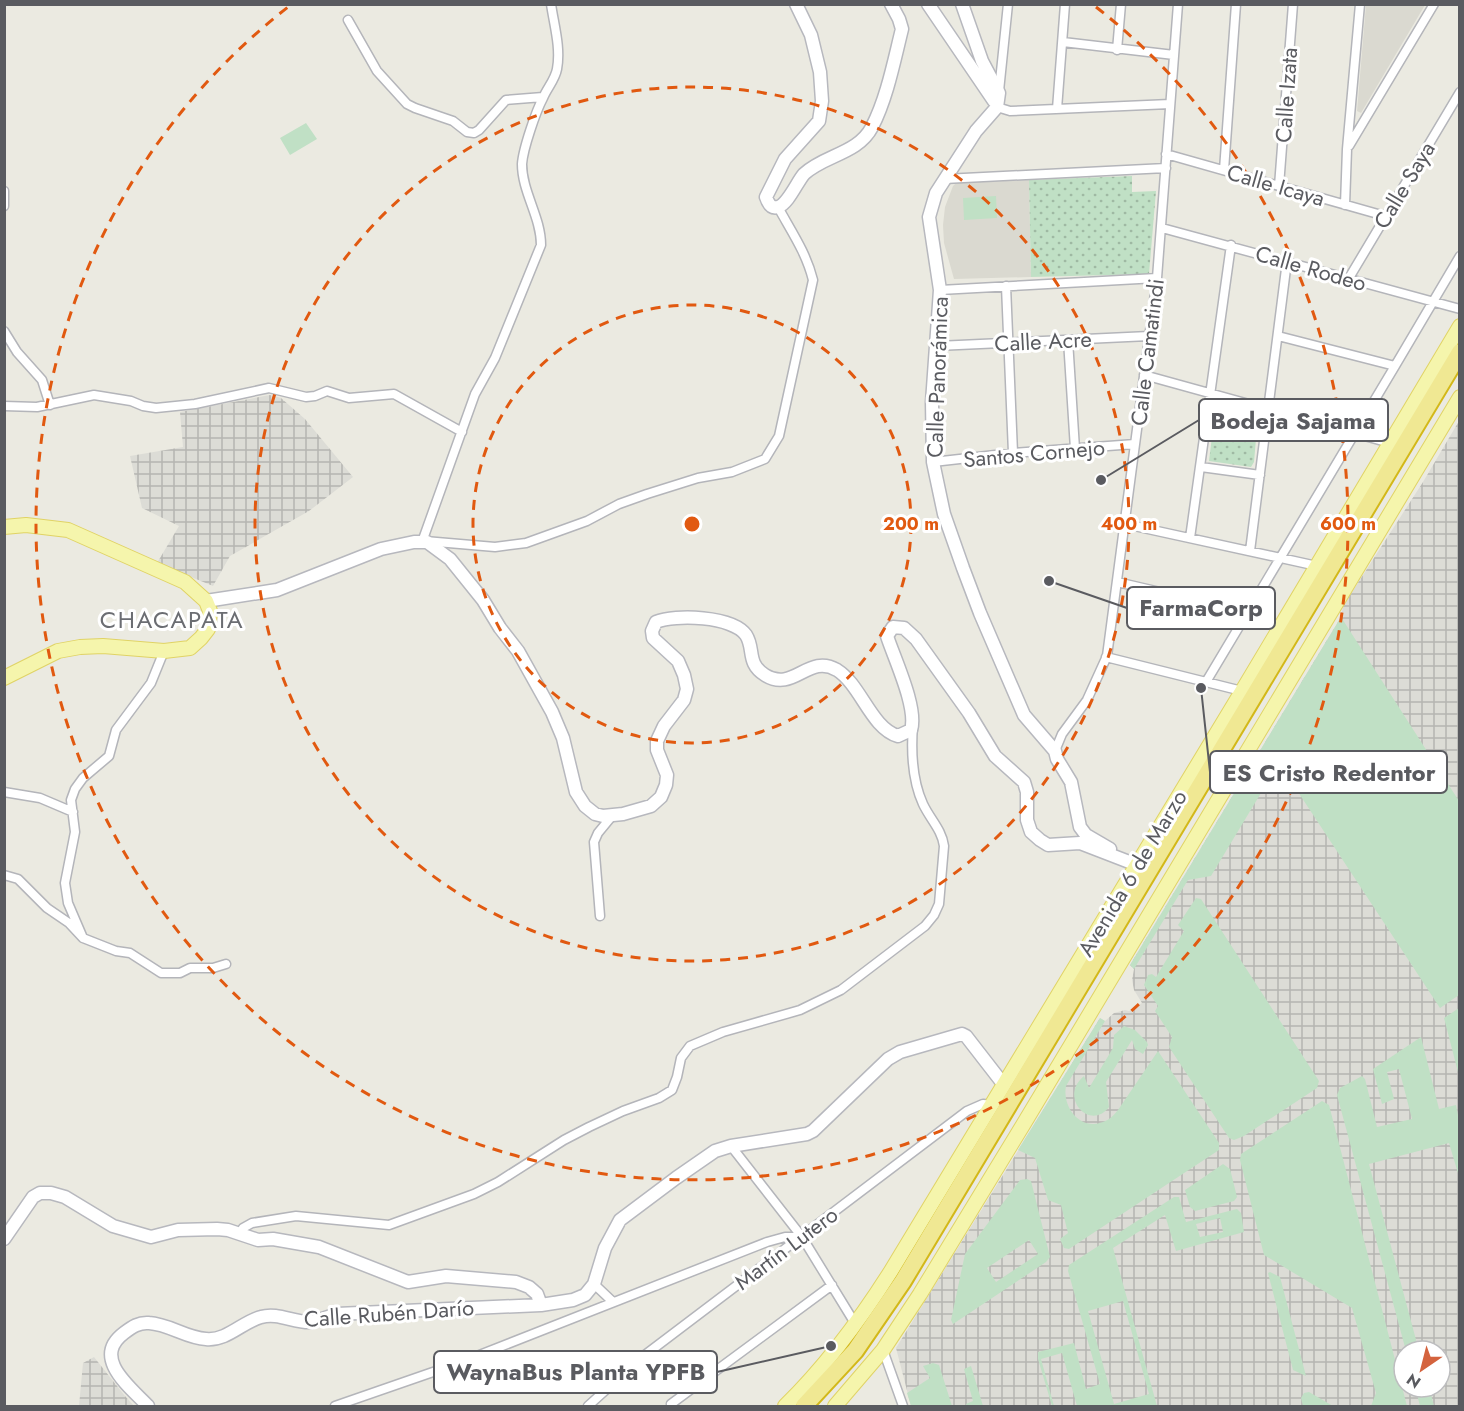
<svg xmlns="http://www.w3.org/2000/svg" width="1464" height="1411" font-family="Jost,sans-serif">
<defs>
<pattern id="industrial-grid" width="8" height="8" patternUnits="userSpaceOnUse" patternTransform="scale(1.5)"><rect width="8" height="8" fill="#dcdcd6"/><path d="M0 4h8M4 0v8" fill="none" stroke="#b5b5b1"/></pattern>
<pattern id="park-dots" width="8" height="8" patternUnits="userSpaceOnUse" patternTransform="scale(1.5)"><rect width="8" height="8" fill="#c0e0c5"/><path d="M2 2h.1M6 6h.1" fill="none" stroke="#9fb9a3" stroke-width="1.8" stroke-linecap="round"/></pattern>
</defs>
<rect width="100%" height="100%" fill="#ebeae1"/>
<path fill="url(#industrial-grid)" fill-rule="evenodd" d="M270,395l11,3 24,21 48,58 -44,34 -79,45 -17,30 -56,-23 22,-37 -37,-18 -12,-52 53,-9 -3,-35z
M1459,421v985h-548l-15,-58 204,-330 5,3 9,-8 11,-3 4,1 13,-8 -8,-13 -2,-10 2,-11 -4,-4 211,-348 2,-11 80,-124zM1404,1351h36v36h-36z
M94,1357l31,39 9,10h-55l4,-43z"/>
<path fill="#dad9d0" d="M1366,5h59l-64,108 -4,-2z
M1029,180l2,97 -77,2 -10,-36 -1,-18 2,-18 8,-21 3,-3z"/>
<path fill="#c0e0c5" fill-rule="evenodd" d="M306,123l11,16 -27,16 -10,-17z
M996,196l1,22 -33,2 -1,-22z
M1341,617l118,184v194l-19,13 -161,-245 -68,113 -23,4 -54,89 -4,-4z
M1196,898l5,1 118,182 -2,7 -73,48 -10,4 -5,-2 -60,-91 3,-10 -17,-26 3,-5 -14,-21 4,-10 4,-1 4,3 28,-46 -6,-6z
M1459,1008v68l-15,-58z
M1100,1018l5,3 -39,65c-4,21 14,45 37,36 6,-2 11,-7 15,-12l40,-59 61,92v7l-150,99 -5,-1 -4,-9 8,-6 -7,-28 -13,-5 -13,-42 -17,-8z
M1124,1026l11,4 12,12 1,3 -5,9 -8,-5 -3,-9 -26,42 3,25c-19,25 -51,-10 -25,-31l5,12 24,-40 1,-13z
M1421,1037l18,72 17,-4 3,15 1,60 -11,-37 -80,21 50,187h-13l-69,-256 3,-7 22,-12 3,3 12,48 35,-8 -13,-50 -12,3 7,27 -12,5 -9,-35z
M1322,1101l7,4 78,301h-36l5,-13 -24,-85 -88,-53 -24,-95 1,-6z
M1223,1164l7,5 7,28 -3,4 -39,10 -5,-4 -5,-17z
M1027,1179l4,2 19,76 -4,5 -93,62 -2,-4 14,-66 55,-74zM1029,1240l9,14 -42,28 -9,-14z
M1174,1197h5l7,25 51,-13 4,4 3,19 -68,19 -11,-36 -52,33 44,158h-80l-15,-53 -21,6 13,47h-2l-14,-47v-7l36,-9 12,46 14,-5 -32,-113 1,-6zM1220,1218l3,14 -23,5 -4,-13zM1123,1301l26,93 -35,10 -26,-93z
M1270,1272l10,5 26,99 -13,-6 -25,-97z
M933,1363l6,2 13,41h-41l-4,-13 23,-15 -7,-12z
M971,1366l12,40h-16l-1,-2 7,-3 -9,-32z
M1415,1387h14l5,19h-14z
M1309,1392l24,14h-30l-2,-8 3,-5z"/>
<path fill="url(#park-dots)" d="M1132,176v16l24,-1 -7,83 -118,3 -2,-97z
M1217,403l41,13 -4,46 -3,5 -42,-6 7,-57z"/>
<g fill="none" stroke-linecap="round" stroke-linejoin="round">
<defs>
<path id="street" d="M348,20l29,51 30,33 8,4 38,13 14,11 7,1 5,-3 27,-30 37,-3
M1063,42l111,13
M1117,50l4,-46
M999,91l9,-87
M997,107l13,4 160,-7
M1057,109l8,-105
M1349,146l85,-142
M1166,154l219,62
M1224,170l12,-166
M944,179l222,-11
M1279,186l14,-182
M4,191v15
M1345,205l2,-56 13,-145
M1162,228l298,81
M1349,278l111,-186
M1006,286l7,167
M940,290l217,-12
M4,331l13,21 25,28 8,25
M1278,336l117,30
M1068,340l7,109
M937,346l212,-10
M1144,375l246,68
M4,406l33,1 57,-12 37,6 12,5 13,2 39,-4 74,-16 37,9 9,-1 12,-5 22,7 45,-4 68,38
M933,462l80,-9 122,-9
M1201,467l59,8
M1125,524l192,42
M1190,538l41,-293
M425,541l70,6 31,-4 61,-22 32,-17 28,-10 51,-16 34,-6 33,-13 14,-23 34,-156c-7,-28 -22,-49 -35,-73
M422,542l53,-148 20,-36 46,-113c0,-28 -19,-53 -19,-81 1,-15 14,-53 21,-66 4,-10 12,-18 14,-29 4,-21 -3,-44 -6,-65
M1250,551l37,-290
M1117,582l129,30
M1106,657l136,34
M1206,682l189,-316 65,-110
M1055,751l7,-17 25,-34 20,-44 50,-378 21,-274
M4,792l36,6 33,14
M4,875l14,4 29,29 22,15 14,15 33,13 14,2 31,20h19l10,-5h23l13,-4
M600,916l-6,-74 4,-9 14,-17
M83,938l-15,-35 -3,-20 10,-51 -4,-32 4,-11 8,-11 26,-22 7,-26 35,-47 13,-32
M731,1146l71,91 54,88
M239,1234l4,-6 9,-5 44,-7 93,9 85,-31 24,-12 66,-42 25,-13 34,-16 36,-13 13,-8 5,-13 4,-19 9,-12 33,-14 77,-22 41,-20 84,-64 9,-11 5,-11 5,-58c-2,-16 -14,-27 -21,-42 -11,-24 -12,-53 -10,-79
M594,1284l19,18
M883,1350l20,56
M671,1404l161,-119
M335,1406l124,-43 308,-121 18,-5h16
M588,1406l53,-48 326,-247 16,-7 9,1"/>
<path id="secondary" d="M796,4l15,31 9,37 2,29 -3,20 -34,38 -19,38c2,6 5,12 12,10 10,-3 19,-25 26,-33 20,-19 54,-20 68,-47 15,-29 22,-66 30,-98l-3,-10 -8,-15
M928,4l66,97
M962,4l20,57 17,32 -2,14 -21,24 -40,62 -7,24 11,73 -8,112 1,60 11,52 19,54 17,45 44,102 31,36 2,8 14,23 9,45 6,8 24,14
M206,601l71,-11 104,-41 33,-7h13l23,17 33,41 17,28 18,23 34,61 11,26 13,54 9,14 10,8 8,2 20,-2 28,-8 10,-9 5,-12 1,-10 -10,-25v-9l7,-15 20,-26 3,-11 -3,-14 -6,-14 -25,-23 -1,-7 4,-9c19,-8 77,-6 90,13 9,14 0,28 19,40 29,18 43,-22 72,-5 24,15 34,58 61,66l13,-6c7,-22 -17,-72 -24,-94l6,-9 11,1 12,11 53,74 26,43 29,26 3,10v28l4,12 9,8 8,5 32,-2 57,22
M4,1239l29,-42 7,-4h11l14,4 48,29 38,11 27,-7 39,-1 11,1 30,10 15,-1 46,8 89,35 38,-6 70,6 13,5 8,7 4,11
M148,1406c-18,-19 -57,-48 -24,-73 8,-6 15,-11 25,-10 20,1 37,15 57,16 21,2 36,-17 55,-22 17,-5 33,6 50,5 8,-1 18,-6 26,-8l204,-9 32,-5 12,-5 9,-11 11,-36 15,-28 56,-42 39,-27 16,-5 76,-12 6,-3 75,-72 12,-7 62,-18 4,2 38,49"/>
<path id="primary" d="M4,527l22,-2 42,5 117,52 21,19 4,10 -2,18 -7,9 -11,10 -26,3 -61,-5 -23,1 -22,4 -54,27
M785,1406c41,-40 75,-86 106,-135l347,-573 222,-372
M835,1406l48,-56 37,-56 103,-169 437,-728"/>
<path id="highway" d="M804,1406l51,-55 48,-70 557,-929"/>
</defs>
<use href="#street" stroke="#b4b5ba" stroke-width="11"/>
<use href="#secondary" stroke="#b7b8be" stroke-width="15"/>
<use href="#primary" stroke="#e0d365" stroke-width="16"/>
<use href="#highway" stroke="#d3b819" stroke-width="20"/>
<use href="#street" stroke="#fff" stroke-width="8"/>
<use href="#secondary" stroke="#fff" stroke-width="12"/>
<use href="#primary" stroke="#f5f5ac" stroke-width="14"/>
<use href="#highway" stroke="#f0e893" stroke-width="16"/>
</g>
<g fill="none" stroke="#e15910" stroke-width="3" stroke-dasharray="10 8">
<circle cx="692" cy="524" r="219"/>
<circle cx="692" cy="524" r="437"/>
<path d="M1096 7A656 656 0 1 1 288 7"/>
</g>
<g text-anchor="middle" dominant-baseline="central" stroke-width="6" stroke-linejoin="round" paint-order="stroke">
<g font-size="22" fill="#5a5b60" stroke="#fff">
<text transform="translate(1286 95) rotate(-86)">Calle Izata</text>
<text transform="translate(1276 185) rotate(16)">Calle Icaya</text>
<text transform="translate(1404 185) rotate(-59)">Calle Saya</text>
<text transform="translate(1311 268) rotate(16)">Calle Rodeo</text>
<text transform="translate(1043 341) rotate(-3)">Calle Acre</text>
<text transform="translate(1147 352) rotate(-83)">Calle Camatindi</text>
<text transform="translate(937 377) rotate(-88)">Calle Panorámica</text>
<text transform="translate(1034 453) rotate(-5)">Santos Cornejo</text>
<text transform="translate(1132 873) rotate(-59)">Avenida 6 de Marzo</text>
<text transform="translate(786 1248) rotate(-37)">Martín Lutero</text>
<text transform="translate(389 1313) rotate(-4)">Calle Rubén Darío</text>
</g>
<g font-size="24" letter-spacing="1.5" fill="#6b6d72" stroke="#fff">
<text x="172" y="619">CHACAPATA</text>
</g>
</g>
<circle cx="692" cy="524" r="9" fill="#e15910" stroke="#fff" stroke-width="3"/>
<g font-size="18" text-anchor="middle" font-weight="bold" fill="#e15910" stroke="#fff" stroke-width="6" stroke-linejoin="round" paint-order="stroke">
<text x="911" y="530">200 m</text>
<text x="1129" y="530">400 m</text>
<text x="1348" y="530">600 m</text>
</g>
<path fill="none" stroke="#5a5b60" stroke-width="2" d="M1101 480L1199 420M1049 581L1127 608M1201 688L1210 772M831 1346L717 1372"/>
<g fill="#5a5b60" stroke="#fff" stroke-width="2">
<circle cx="1101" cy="480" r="6"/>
<circle cx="1049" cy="581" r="6"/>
<circle cx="1201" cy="688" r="6"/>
<circle cx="831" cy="1346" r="6"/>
</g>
<g fill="#fff" stroke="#5a5b60" stroke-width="2">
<rect x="1199" y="399" width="189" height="42" rx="6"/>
<rect x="1127" y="587" width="148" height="42" rx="6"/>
<rect x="1210" y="751" width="237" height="42" rx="6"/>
<rect x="434" y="1351" width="283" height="42" rx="6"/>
</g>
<g font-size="24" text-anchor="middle" font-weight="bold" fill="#5a5b60">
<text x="1293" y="429">Bodeja Sajama</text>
<text x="1201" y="616">FarmaCorp</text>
<text x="1329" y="781">ES Cristo Redentor</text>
<text x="576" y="1380">WaynaBus Planta YPFB</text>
</g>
<rect width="1464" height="1411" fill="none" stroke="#5a5b60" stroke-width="12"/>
<g transform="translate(1422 1369) rotate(215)"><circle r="28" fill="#ffffff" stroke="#bdbdbf" stroke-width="1.5"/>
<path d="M0-4.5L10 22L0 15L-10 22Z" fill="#d4633e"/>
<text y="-9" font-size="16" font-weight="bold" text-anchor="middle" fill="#5a5b60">N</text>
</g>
</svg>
